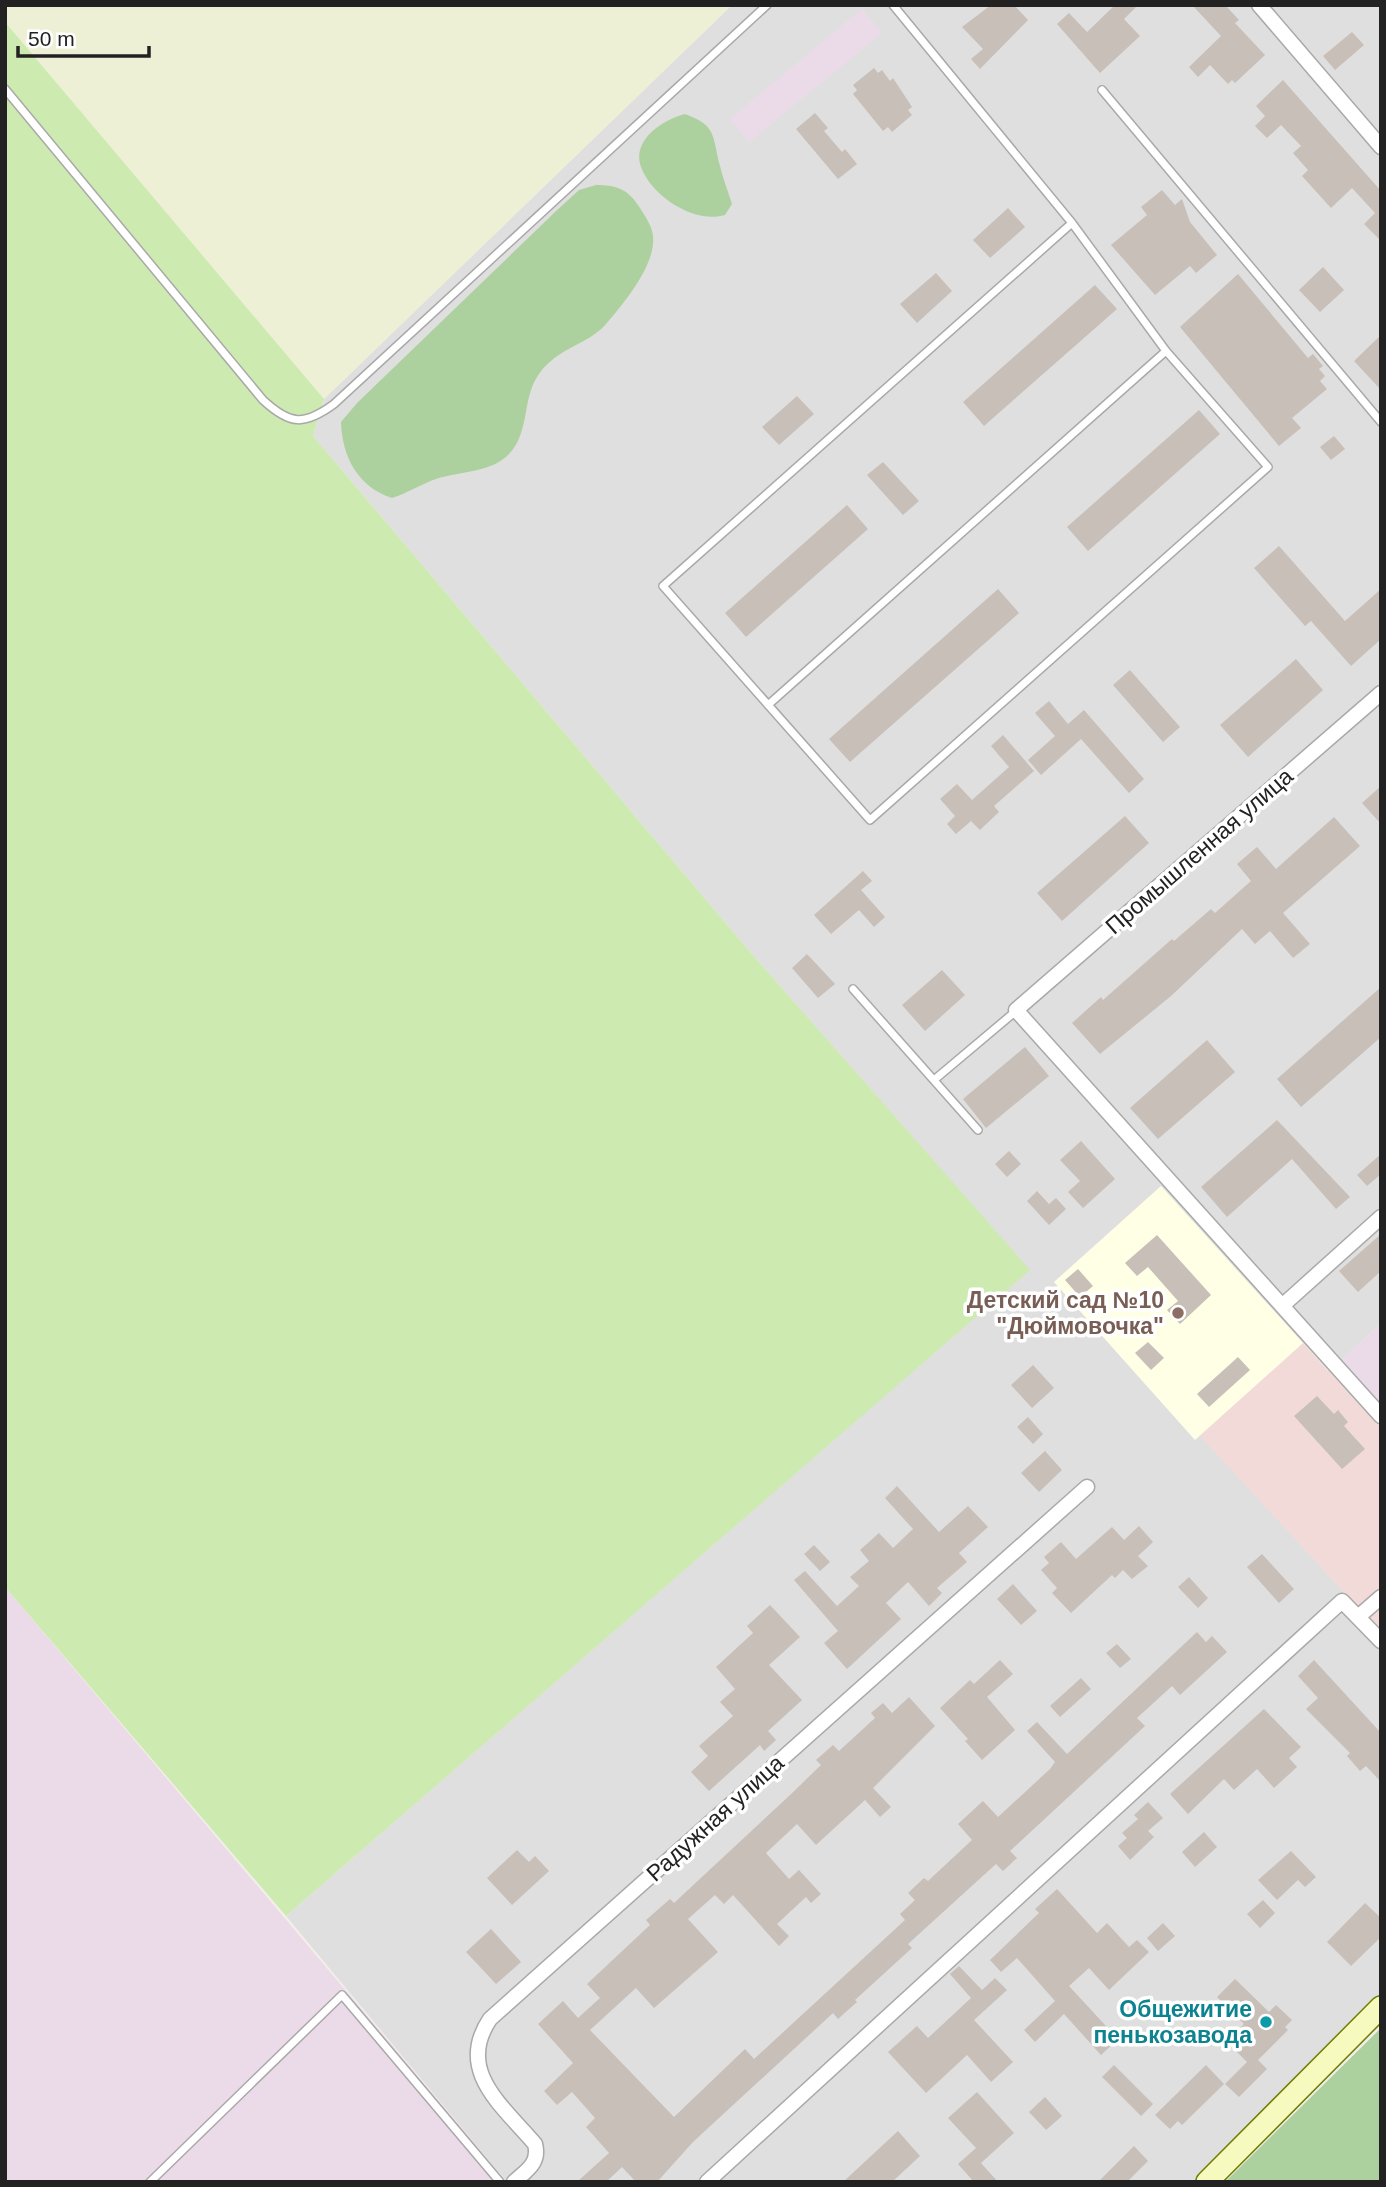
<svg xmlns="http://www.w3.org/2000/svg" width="1386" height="2187" font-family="Arial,sans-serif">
<rect width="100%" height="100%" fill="#f2efe9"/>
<path fill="#e0dfdf" d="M732,5h649v1319l-52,47 -26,-28 -107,96 4,-4 181,197v363l-189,187h-685l-221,-266 743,-646 -278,-317 -438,-517 11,-37z"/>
<path fill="#f2dad9" d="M1161,1186l167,185 13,-11 40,45v227l-181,-196 -5,3 -141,-157z"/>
<path fill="#ebdbe8" d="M862,9l20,24 -133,109 -19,-23z
M1381,1324v81l-40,-45z
M5,1587l494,585 -11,10h-483z"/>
<path fill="#ffffe5" d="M1161,1186l142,157 -108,97 -141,-158z"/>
<path fill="#eef0d5" d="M5,5h727l-408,394 -319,-377z"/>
<path fill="#cdebb0" d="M5,22l319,377 -11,37 438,517 279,317 -744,646 -281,-329z"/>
<path fill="#add19e" d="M685,114c33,12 27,23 35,52 3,13 8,25 12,38l-7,11c-30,9 -73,-18 -84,-48 -10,-27 23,-48 44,-53z
M596,185c21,0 32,4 44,23 5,8 12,18 13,28 3,29 -29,67 -47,88 -18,21 -48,23 -67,50 -17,23 -9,57 -29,79 -18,20 -50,18 -74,26 -15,5 -28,14 -44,19 -34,-11 -50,-41 -51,-76l16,-19 198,-191 24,-22z
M1381,2028v154h-156z"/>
<path fill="#c7bfb8" d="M991,5h23l14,15 -48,49 -9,-10 12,-10 -21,-22z
M1115,5h23l-14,14 16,17 -40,37 -43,-49 12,-11 18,19z
M1192,5h33l14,15 -4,3 30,32 -30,28 -3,-3 -4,4 -18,-19 -12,12 -9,-10 32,-31z
M1352,32l12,13 -29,25 -12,-14z
M874,68l4,5 4,-3 8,11 3,-3 19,29 -4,3 4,5 -20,17 -4,-5 -5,4 -30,-37 4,-4 -4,-5z
M1283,80l98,111v50l-17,-17 11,-11 -23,-25 -21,20 -29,-32 6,-6 -15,-17 8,-7 -20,-21 -14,13 -12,-12 10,-10 -9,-10z
M815,113l13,15 -4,3 18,21 3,-3 12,15 -19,15 -42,-50z
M1162,190l13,15 7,-6 8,23 27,33 -21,18 -6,-7 -35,29 -44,-50 36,-30 -6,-8z
M1008,208l17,19 -35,31 -17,-18z
M1323,267l21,23 -24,22 -21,-22z
M936,273l16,18 -35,32 -17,-19z
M1238,274l70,84 5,-4 10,12 -4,3 6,7 -5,5 7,8 -35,29 9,10 -22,18 -99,-119z
M1095,285l22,24 -133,117 -21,-24z
M1381,335v55l-27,-29z
M797,396l17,18 -35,31 -17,-18z
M1199,410l21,24 -132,117 -21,-24z
M1334,436l11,13 -14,11 -11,-13z
M883,462l36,39 -16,14 -36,-40z
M847,505l21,24 -122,108 -21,-24z
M1279,546l66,75 36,-32v50l-30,27 -40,-45 -6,5 -51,-58z
M998,589l21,24 -169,149 -21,-23z
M1296,659l27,31 -75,67 -28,-32z
M1130,670l50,57 -17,15 -50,-57z
M1049,701l19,23 16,-14 60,69 -15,14 -48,-54 -40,36 -13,-15 27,-24 -20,-23z
M1003,735l31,36 -40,35 5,6 -19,18 -9,-9 -15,13 -9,-10 8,-8 -15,-17 17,-15 15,16 37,-33 -18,-21z
M1381,786v38l-19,-21z
M1125,816l24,27 -87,78 -25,-28z
M1334,817l26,29 -77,67 27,31 -17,14 -23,-27 -15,13 -13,-15 -71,67 -71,58 -28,-31 29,-26 2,3 69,-61 2,2 37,-32 4,4 36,-32 -14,-17 20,-17 19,22z
M863,871l9,10 -11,9 24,27 -11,10 -15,-17 -28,24 -17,-19z
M807,954l28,30 -17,14 -26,-30z
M942,970l23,25 -40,36 -23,-26z
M1381,987v50l-80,70 -24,-28z
M1207,1040l28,32 -77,67 -28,-31z
M1025,1047l24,29 -63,52 -23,-29z
M1277,1120l73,77 -14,12 -44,-50 -65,58 -26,-30z
M1081,1141l34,38 -32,29 -15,-16 12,-11 -20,-21z
M1009,1151l12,13 -14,13 -12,-13z
M1381,1154v20l-14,12 -10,-11z
M1037,1191l12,13 7,-6 10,11 -17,16 -22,-24z
M1381,1234v37l-23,21 -19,-21z
M1157,1235l54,60 -31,29 -13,-14 11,-9 -30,-34 -11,9 -12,-13z
M1078,1269l15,17 -13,11 -15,-17z
M1148,1342l16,16 -13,12 -16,-17z
M1238,1357l12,13 -41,37 -12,-13z
M1033,1365l21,23 -22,20 -21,-23z
M1317,1396l17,18 4,-4 10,12 -4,4 21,23 -23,20 -48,-53z
M1028,1417l15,17 -10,10 -16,-17z
M1045,1451l17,19 -23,22 -18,-19z
M897,1486l42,46 29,-26 20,21 -29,26 8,9 -30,26 5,5 -13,13 -21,-24 -22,21 15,16 -54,50 -23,-26 14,-12 -44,-51 11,-9 32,35 22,-20 -9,-9 19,-16 -9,-11 19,-17 14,15 20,-19 -28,-31z
M1139,1526l14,16 -15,14 10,10 -16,13 -9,-9 -8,8 -3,-3 -41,38 -19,-20 5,-5 -16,-18 8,-7 -5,-6 17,-15 15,17 36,-32 12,13z
M814,1545l16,17 -10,9 -16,-17z
M1262,1554l32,35 -15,14 -32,-36z
M1189,1577l19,21 -10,10 -20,-21z
M1013,1584l24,27 -16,14 -24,-26z
M770,1605l30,32 -31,28 33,35 -34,31 8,9 -12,11 -4,-6 -51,46 -18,-19 17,-16 -9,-10 34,-30 -13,-14 15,-13 -19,-22 37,-34 -6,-7z
M1197,1632l9,10 6,-6 15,16 -47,43 -8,-9 -35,32 8,8 -135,125 7,7 -14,13 -7,-7 -88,80 4,4 -57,52 2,2 -19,17 -5,-6 -140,129 -36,40h-21l-14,-15 -16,15h-29l32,-29 -23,-26 9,-9 -23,-26 -15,13 -13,-14 29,-28 -35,-39 25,-23 15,17 22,-20 -13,-14 63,-59 -4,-5 24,-21 4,4 115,-107 32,-31 -5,-5 17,-15 6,6 36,-33 -4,-5 12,-10 9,10 17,-16 26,29 -62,62 18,19 -11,10 -15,-17 -49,45 -19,-21 -31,29 23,26 10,-9 22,24 -10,9 -5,-6 -29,27 12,12 -10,10 -46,-51 -9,9 -9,-9 -27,24 30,33 -64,56 -18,-20 -46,42 84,87 71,-68 9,10 151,-139 -5,-6 15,-14 -7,-7 16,-15 4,3 44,-41 -14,-16 25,-23 15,16 52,-48 5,-7 -28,-31 10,-9 30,32z
M1117,1644l14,15 -11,9 -14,-15z
M1000,1660l13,14 -26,23 28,33 -33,30 -17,-19 3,-2 -28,-31 30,-28 4,4z
M1314,1660l67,73v49l-15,-16 -6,5 -13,-15 3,-3 -44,-44 12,-11 -20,-22z
M1081,1678l10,11 -31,28 -10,-11z
M1264,1709l37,38 -12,11 8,9 -23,21 -17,-19 -23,21 -10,-11 -36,35 -18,-20z
M1148,1802l15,16 -15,13 6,6 -24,23 -12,-14 9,-8 -5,-5 16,-14 -4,-4z
M1204,1832l13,15 -22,20 -13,-15z
M517,1850l12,12 6,-6 14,15 -37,34 -25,-27z
M1291,1851l25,26 -11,10 -7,-7 -21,20 -19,-20z
M1057,1889l40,44 10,-10 22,24 8,-7 12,12 -40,38 -20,-22 -20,18 49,53 -17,16 -37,-41 -29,28 -11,-12 31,-29 -38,-43 -16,14 -11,-12 49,-47 -4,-4z
M1263,1900l12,13 -15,15 -13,-14z
M1365,1903l16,15v19l-30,29 -24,-24z
M1163,1923l12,13 -17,15 -11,-13z
M491,1929l30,33 -25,22 -30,-32z
M959,1966l23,24 13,-12 12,12 -33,30 39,42 -22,20 -24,-27 -41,38 -38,-41 29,-26 11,12 43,-40 -21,-24z
M1235,1979l34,33 7,-7 16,15 -7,7 3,3 -30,30 9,9 -28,28 -14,-13 22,-22 -13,-13 9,-9 -8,-7 9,-9 -27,-27z
M1114,2065l39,39 -12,12 -39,-39z
M1206,2065l18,19 -42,41 -4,-4 -8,8 -15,-14z
M977,2092l37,41 -33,30 17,19h-24l-16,-18 18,-16 -28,-30z
M1045,2097l17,19 -16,14 -17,-18z
M898,2131l22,25 -28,26h-49z
M1134,2146l14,15 -21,21h-29z"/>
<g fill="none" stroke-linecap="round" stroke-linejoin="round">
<defs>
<path id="lane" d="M893,5l179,218 94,128 102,116 -398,353 -207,-234 409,-363
M5,89l258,311c27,25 41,26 71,4l433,-399
M1102,90l279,332
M768,705l398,-354
M853,989l125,141
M934,1080l82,-69
M150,2182l192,-187 158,187"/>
<path id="street" d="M1259,5l122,142
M1381,693l-365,317 365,406
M1282,1306l99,-89
M1358,1617l23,-20
M514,2182c13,-12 26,-19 21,-38 -32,-38 -80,-73 -45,-125l597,-532
M707,2182l635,-581 39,40"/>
<path id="secondary" d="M1207,2182l174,-175"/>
</defs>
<use href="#lane" stroke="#a9a9a9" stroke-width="10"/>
<use href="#street" stroke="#a9a9a9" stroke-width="17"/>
<use href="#secondary" stroke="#707d05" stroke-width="24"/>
<use href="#lane" stroke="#fff" stroke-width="7"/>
<use href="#street" stroke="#fff" stroke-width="14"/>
<use href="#secondary" stroke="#f7fabf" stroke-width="21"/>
</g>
<circle fill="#8d6e63" stroke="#fff" stroke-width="2.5" cx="1178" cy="1313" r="7"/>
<circle fill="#0f9aa8" stroke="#fff" stroke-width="2.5" cx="1266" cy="2022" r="7"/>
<g text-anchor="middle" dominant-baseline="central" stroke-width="7" stroke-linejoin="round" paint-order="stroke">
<g font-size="23" fill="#222" stroke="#fff">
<text transform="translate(1199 851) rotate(-41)">Промышленная улица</text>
<text transform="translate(715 1818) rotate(-42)">Радужная улица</text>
</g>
<g font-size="23" font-weight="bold" fill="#785e54" stroke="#fff" text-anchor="end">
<text x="1164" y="1300">Детский сад №10<tspan x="1164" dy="26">"Дюймовочка"</tspan></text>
</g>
<g font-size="23" font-weight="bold" fill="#0d838f" stroke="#fff" text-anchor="end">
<text x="1252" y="2009">Общежитие<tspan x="1252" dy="26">пенькозавода</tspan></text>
</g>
</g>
<rect width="1386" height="2187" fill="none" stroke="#222222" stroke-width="14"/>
<path d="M18 46v10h131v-10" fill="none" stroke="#222222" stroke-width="3.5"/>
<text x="28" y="46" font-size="21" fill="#222222" stroke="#ffffff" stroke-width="5" paint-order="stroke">50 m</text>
</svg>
